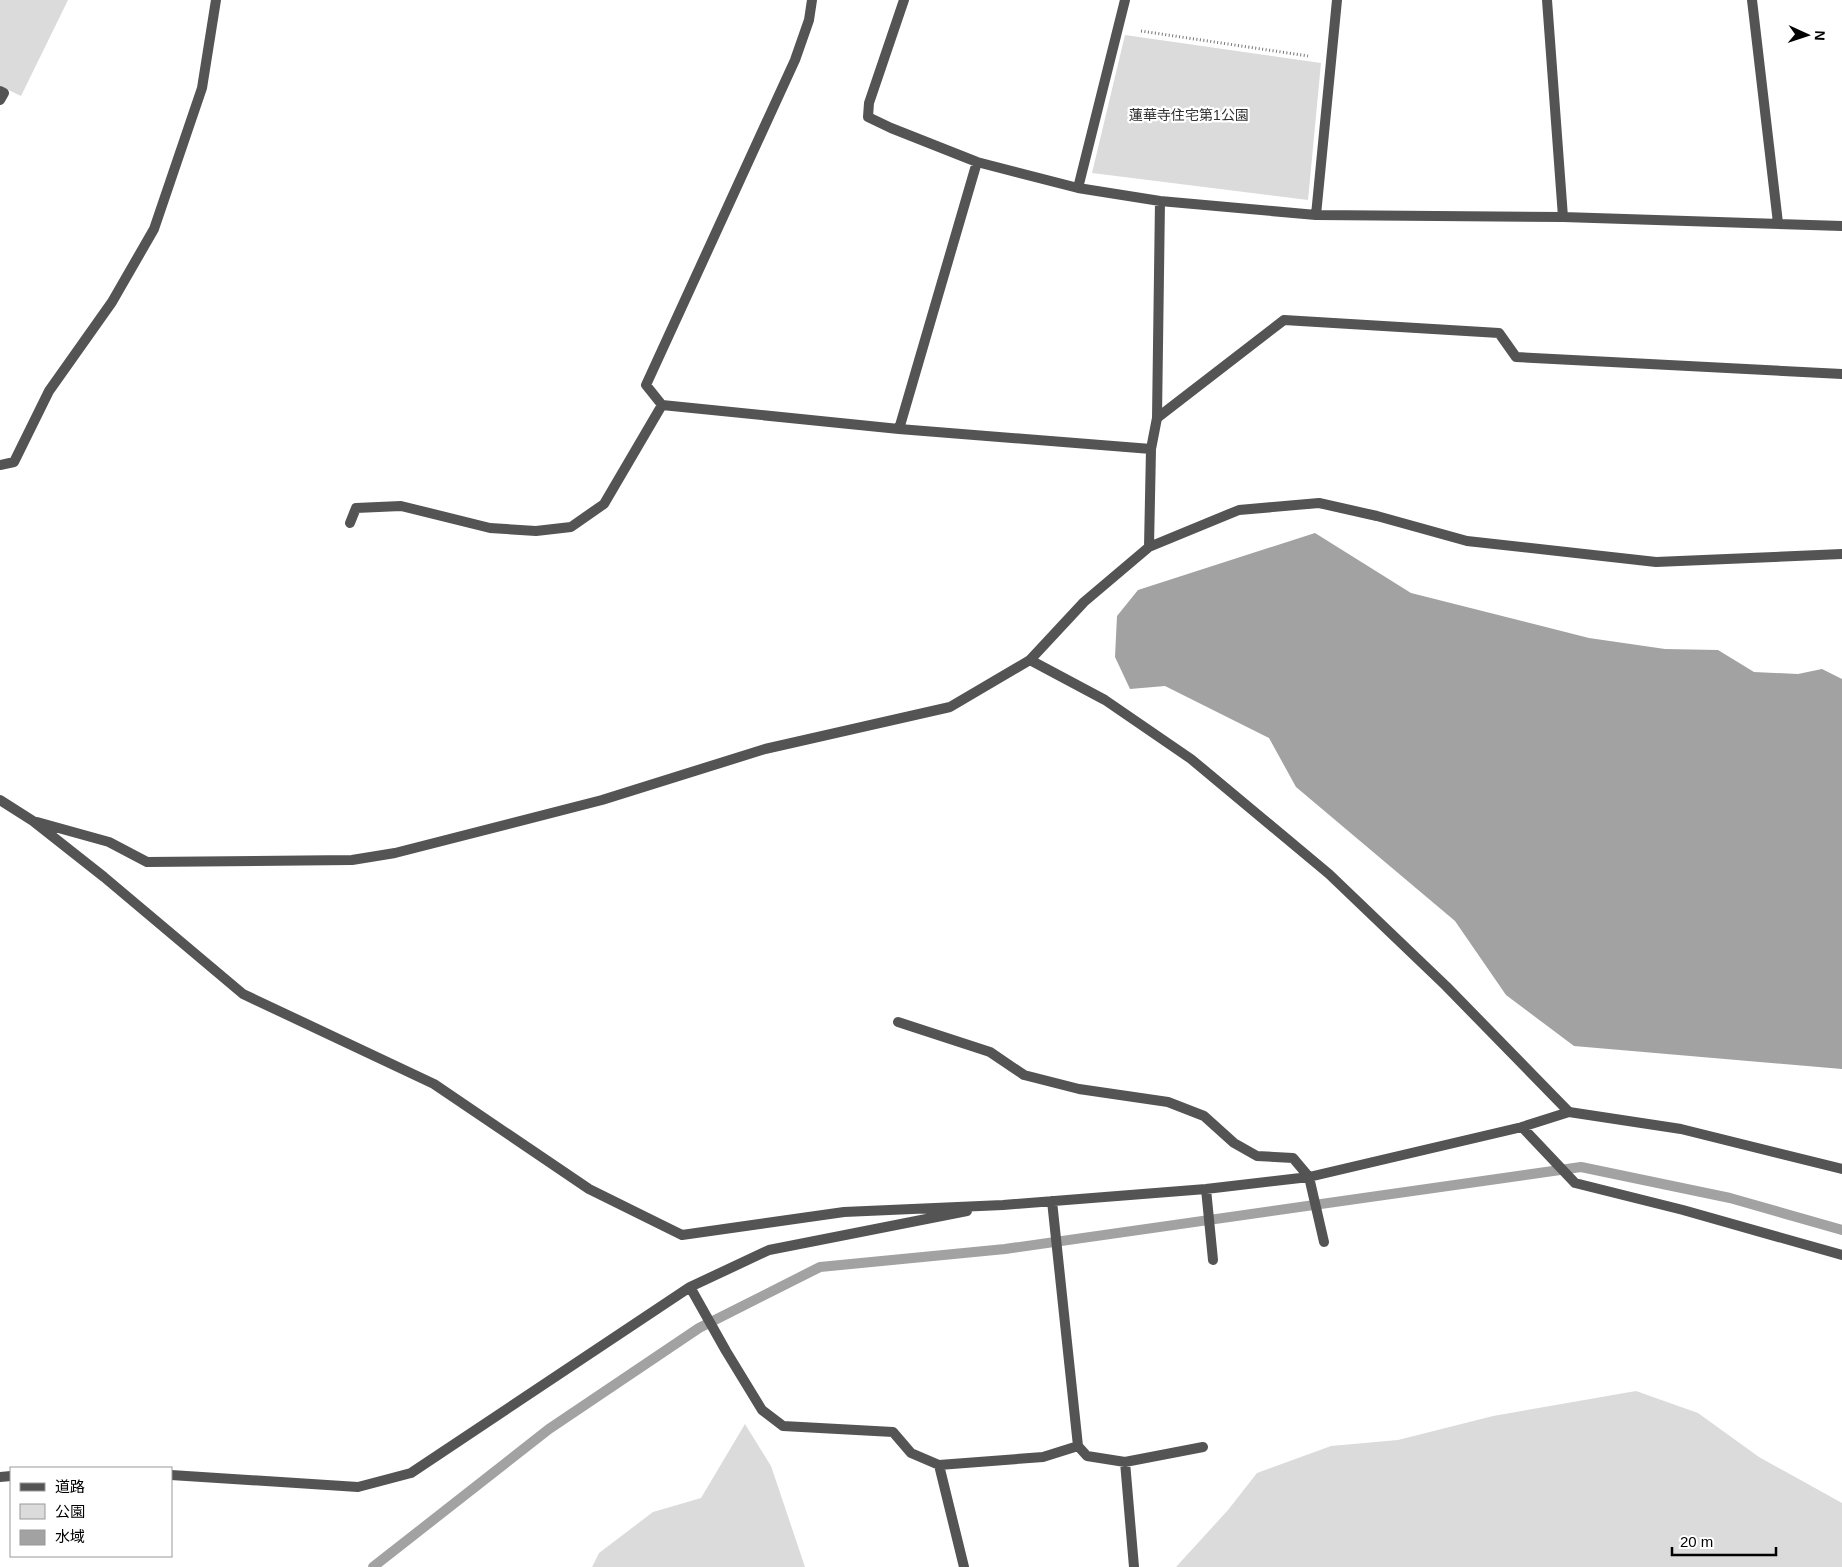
<svg xmlns="http://www.w3.org/2000/svg" width="1842" height="1567" font-family="Helvetica,'Noto Sans JP',sans-serif">
<rect width="100%" height="100%" fill="#fff"/>
<path fill="#dbdbdb" d="M0,0h68l-47,96 -21,-10z
M1125,35l196,28 -13,137 -216,-27z
M1636,1391l62,22 61,44 83,46v64h-666l52,-57 29,-37 74,-27 67,-6 95,-24z
M745,1424l26,42 34,101h-213l7,-14 54,-41 48,-14z"/>
<path fill="#a2a2a2" d="M1315,533l96,60 178,45 76,11 53,1 36,22 44,2 24,-5 20,10v390l-268,-23 -68,-51 -51,-74 -159,-134 -27,-49 -104,-52 -35,3 -15,-32 2,-41 21,-26z"/>
<g fill="none" stroke-linecap="round" stroke-linejoin="round">
<path stroke="#a2a2a2" stroke-width="10" d="M373,1567l176,-138 150,-101 121,-61 185,-18 576,-82 149,31 112,32"/>
<path stroke="#767676" stroke-width="3" stroke-dasharray="1 2.5" stroke-linecap="butt" d="M1141,31l167,25"/>
<path stroke="#545454" stroke-width="10" d="M1157,418l127,-98 215,13 17,24 326,17
M1030,660l75,40 86,59 138,115 117,112 123,126"/>
<path stroke="#545454" stroke-width="10" d="M812,0l-3,20 -14,40 -149,325 16,20 237,24 252,20
M904,0l-35,103 -1,14 23,11 86,34 101,26 82,13 156,14 247,2 279,9
M1547,0l16,217
M1752,0l26,223
M0,91l4,2 -4,7
M1078,188l47,-188
M1316,215l21,-215
M899,429l78,-267
M0,465l14,-3 35,-71 63,-89 42,-73 48,-141 14,-88
M350,523l6,-15 45,-2 89,22 46,3 35,-4 33,-23 58,-99
M1149,547l2,-98 6,-31 3,-217
M0,800l33,21 71,56 139,117 191,90 155,105 93,46 162,-23 159,-7 203,-16 103,-12 213,-50 47,-15 112,17 161,40
M37,822l72,20 38,20 205,-2 43,-7 207,-53 163,-51 185,-42 80,-47 54,-58 65,-55 90,-37 80,-7 58,13 90,25 189,21 186,-8
M898,1022l92,30 34,23 55,14 89,13 36,14 30,27 23,13 36,2 16,19 15,65
M1522,1127l53,56 108,27 159,45
M1206,1189l7,71
M1052,1201l26,245 9,10 38,6 78,-15
M690,1287l36,64 36,59 21,16 110,6 18,21 28,12 104,-8 35,-11
M1125,1462l9,105
M939,1465l25,102
M171,1475l187,12 53,-14 279,-186 79,-37 198,-39
M0,1477l11,-1"/>
</g>
<g text-anchor="middle" dominant-baseline="central" stroke-width="4.5" stroke-linejoin="round" paint-order="stroke">
<g font-size="14" fill="#323232" stroke="#fff">
<text x="1189" y="115">蓮華寺住宅第1公園</text>
</g>
</g>
<rect x="10" y="1467" width="162" height="90" fill="#ffffff" stroke="#999999"/>
<rect x="20" y="1483" width="25" height="8" fill="#545454" stroke="#999999"/>
<text x="55" y="1492" font-size="15" fill="#000000">道路</text>
<rect x="20" y="1504" width="25" height="15" fill="#dbdbdb" stroke="#999999"/>
<text x="55" y="1517" font-size="15" fill="#000000">公園</text>
<rect x="20" y="1530" width="25" height="15" fill="#a2a2a2" stroke="#999999"/>
<text x="55" y="1542" font-size="15" fill="#000000">水域</text>
<g transform="translate(1807 35) rotate(93)" stroke="#ffffff" stroke-width="4" paint-order="stroke">
<path d="M0-4L9 19L0 12L-9 19Z" fill="#000000"/>
<text y="-8" font-size="14" font-weight="bold" text-anchor="middle" fill="#000000">N</text>
</g>
<path d="M1672 1547v8h104v-8" fill="none" stroke="#000000" stroke-width="2.5"/>
<text x="1680" y="1547" font-size="15" fill="#000000" stroke="#ffffff" stroke-width="4" paint-order="stroke">20 m</text>
</svg>
